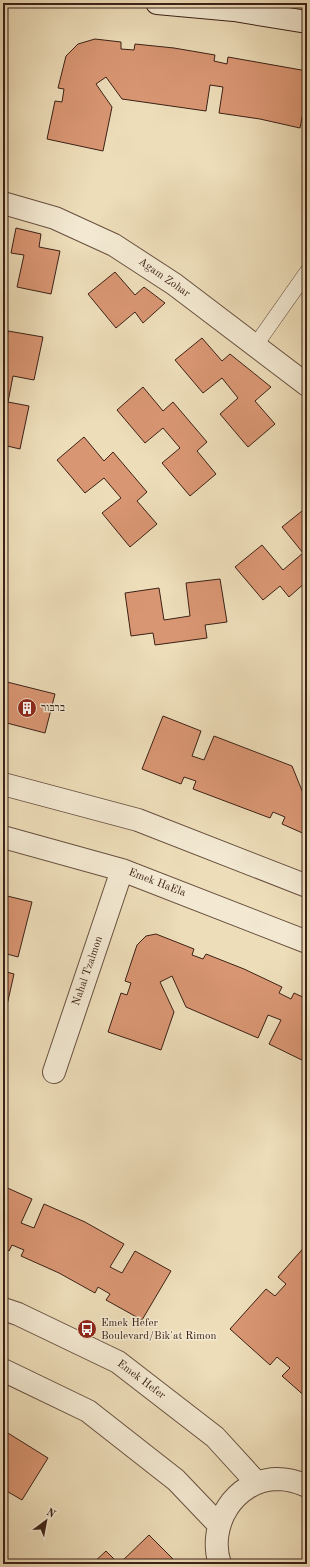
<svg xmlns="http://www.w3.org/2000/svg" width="310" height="1567" font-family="'Old Standard TT','Frank Ruhl Libre',serif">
<rect width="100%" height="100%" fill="#edddb9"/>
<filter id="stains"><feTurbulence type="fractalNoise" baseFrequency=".005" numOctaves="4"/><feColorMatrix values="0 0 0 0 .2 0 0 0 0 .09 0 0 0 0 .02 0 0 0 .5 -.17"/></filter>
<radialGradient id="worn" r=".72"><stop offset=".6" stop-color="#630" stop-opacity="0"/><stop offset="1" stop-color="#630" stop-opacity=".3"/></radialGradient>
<path fill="#d99673" stroke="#3c2116" d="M95,39l26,3v7l13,1 1,-6 39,4 41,7 -1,6 13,3 1,-7 79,14v31h-2l-5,26 -40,-9 -41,-6 4,-26 -13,-2 -4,26 -84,-12 -16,-22 -10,7 16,23 -9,44 -56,-12 8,-38 7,1 2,-13 -6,-1 8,-32 12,-12z
M16,228l25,6 -2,13 21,4 -9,43 -34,-7 7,-32 -13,-2z
M115,272l20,23 9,-8 21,16 -22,20 -8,-11 -19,16 -28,-34z
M8,331l35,6 -9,43 -21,-4 -5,26 21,4 -9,43 -17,-4v-87z
M202,338l20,23 8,-7 41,33 -16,14 20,23 -27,23 -28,-33 18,-16 -16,-20 -19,15 -28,-33z
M143,387l20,24 10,-9 34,40 -10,9 19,23 -26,22 -28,-33 18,-15 -17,-20 -18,15 -28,-33z
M84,437l20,24 9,-9 34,40 -10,9 20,23 -27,23 -28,-34 19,-15 -17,-20 -19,15 -28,-33z
M307,507v74l-18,16 -9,-11 -17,14 -28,-33 27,-22 21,25 20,-17 -21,-26z
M220,579l7,43 -22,3 2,13 -52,7 -2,-12 -22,3 -6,-43 34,-5 5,32 26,-4 -4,-33z
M3,681l52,13 -10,39 -42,-11z
M163,716l38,15 -9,25 12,4 10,-24 78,30 11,27 4,-2v44l-25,-11 3,-7 -12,-5 -3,6 -77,-29 3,-8 -12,-4 -3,7 -39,-15z
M3,895l29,7 -14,55 -11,-3 -4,17 11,3 -11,49z
M156,934l38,15 -2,6 11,4 3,-5 38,15 38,18 -3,6 12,6 3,-6 13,6 -1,63 -37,-18 12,-24 -13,-5 -10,23 -72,-31 -14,-31 -12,6 14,30 -13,38 -53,-18 13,-39 6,2 4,-12 -6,-2 12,-36 9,-9z
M3,1186l29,13 -11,24 13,5 10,-24 41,18 39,22 -14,23 12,6 13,-22 36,20 -29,49 -36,-20 4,-6 -12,-7 -3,6 -36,-20 -38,-17 3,-6 -12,-5 -3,6 -6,-3z
M307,1244v154l-25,-22 8,-8 -13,-11 -7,8 -40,-36 36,-40 9,7 11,-12 -8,-7z
M3,1430l45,28 -26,42 -19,-11z
M149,1535l29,29h-59z
M106,1551l13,13h-27z"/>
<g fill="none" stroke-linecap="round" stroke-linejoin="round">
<defs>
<path id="service" d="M255,346l52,-74"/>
<path id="minor" d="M3,203l52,15 59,27 60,39 133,101
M3,784l135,36 169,66
M3,837l119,33 185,72
M54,1072l68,-202"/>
<path id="tertiary" d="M3,1309l15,5 100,48 97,75 42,46
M3,1370l85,41 88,69 43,45
M220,1564c-13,-38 14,-84 57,-85 10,0 21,3 30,7"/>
<path id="secondary" d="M157,3l77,7 73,12"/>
</defs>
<use href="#service" stroke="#68503f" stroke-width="16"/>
<use href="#minor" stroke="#68503f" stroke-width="24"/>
<use href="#tertiary" stroke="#68503f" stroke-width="24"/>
<use href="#secondary" stroke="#3c2116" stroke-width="24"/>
<use href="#service" stroke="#f3e9d2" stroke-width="15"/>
<use href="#minor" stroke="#f3e9d2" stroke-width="22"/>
<use href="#tertiary" stroke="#f3e9d2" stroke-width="22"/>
<use href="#secondary" stroke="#f3e9d2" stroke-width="22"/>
</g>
<defs>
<symbol id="building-disc" viewBox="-11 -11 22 22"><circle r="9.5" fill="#8f2418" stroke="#f3e9d2"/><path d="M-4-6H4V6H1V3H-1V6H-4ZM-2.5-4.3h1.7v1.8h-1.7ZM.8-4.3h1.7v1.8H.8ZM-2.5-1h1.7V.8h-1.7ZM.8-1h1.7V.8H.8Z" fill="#fff"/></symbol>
<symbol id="bus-disc" viewBox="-11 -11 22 22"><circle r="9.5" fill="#8f2418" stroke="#f3e9d2"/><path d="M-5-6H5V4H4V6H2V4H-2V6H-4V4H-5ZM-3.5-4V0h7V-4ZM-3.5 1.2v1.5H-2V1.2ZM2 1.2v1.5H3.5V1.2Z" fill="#fff"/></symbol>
</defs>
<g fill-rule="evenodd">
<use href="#building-disc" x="16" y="697" width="22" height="22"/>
<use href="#bus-disc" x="76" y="1318" width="22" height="22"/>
</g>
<g text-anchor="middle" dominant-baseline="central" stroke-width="3" stroke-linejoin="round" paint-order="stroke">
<g font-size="11" fill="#3c2116" stroke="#f3e9d2">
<text transform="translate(164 278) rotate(35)">Agam Zohar</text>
<text transform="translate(157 883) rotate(21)">Emek HaEla</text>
<text transform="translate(88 971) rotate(-71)">Nahal Tzalmon</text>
<text transform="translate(141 1380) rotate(37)">Emek Hefer</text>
</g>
<g font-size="11" fill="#3c2116" stroke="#f3e9d2" text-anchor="start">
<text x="41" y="708">ברבור</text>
<text x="101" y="1323">Emek Hefer<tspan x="101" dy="13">Boulevard/Bik'at Rimon</tspan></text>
</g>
</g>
<rect width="310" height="1567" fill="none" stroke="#edddb9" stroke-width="16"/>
<rect x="4" y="4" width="302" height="1559" fill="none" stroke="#3c2116" stroke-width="2"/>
<rect x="8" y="8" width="294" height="1551" fill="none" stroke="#3c2116"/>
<g transform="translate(46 1521) rotate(32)" stroke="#f3e9d2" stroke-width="3" paint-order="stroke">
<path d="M0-3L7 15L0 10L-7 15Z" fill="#3c2116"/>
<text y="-6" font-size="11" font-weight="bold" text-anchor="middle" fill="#3c2116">N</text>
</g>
<rect width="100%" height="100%" filter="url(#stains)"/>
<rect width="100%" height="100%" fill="url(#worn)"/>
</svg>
